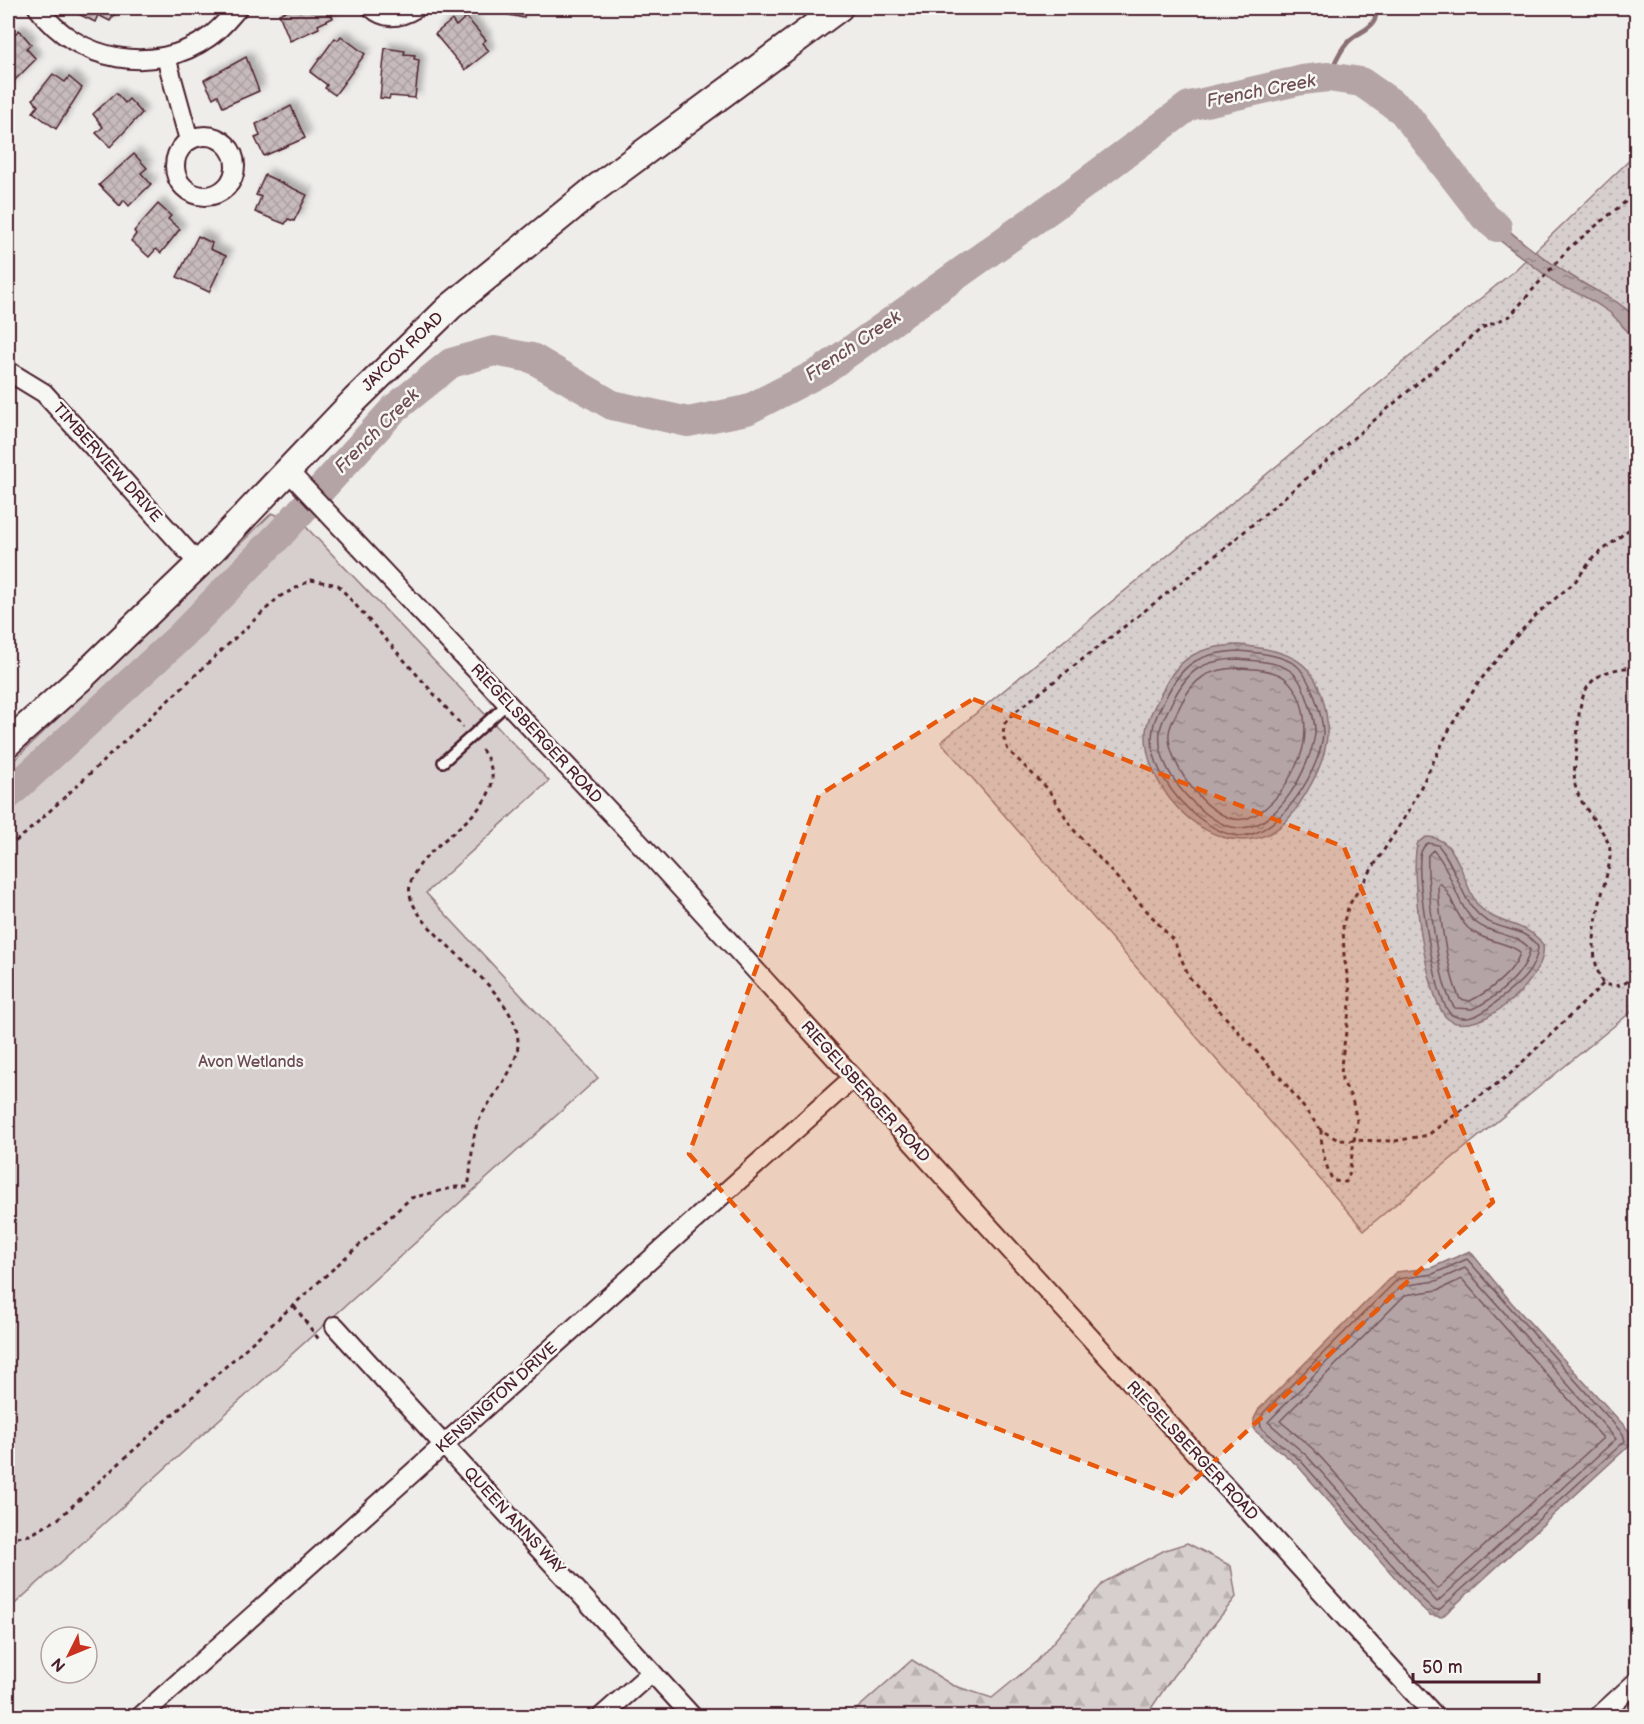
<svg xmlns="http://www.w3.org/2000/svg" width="1644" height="1724" font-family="'Balsamiq Sans',sans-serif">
<defs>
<pattern id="grass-dots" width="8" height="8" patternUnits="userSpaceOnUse" patternTransform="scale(1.5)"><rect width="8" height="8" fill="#d7cfce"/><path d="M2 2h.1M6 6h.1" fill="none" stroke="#bab1b1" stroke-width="1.8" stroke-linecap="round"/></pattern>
<pattern id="forest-firs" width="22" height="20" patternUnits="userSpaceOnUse" patternTransform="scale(1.5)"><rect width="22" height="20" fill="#d7cfce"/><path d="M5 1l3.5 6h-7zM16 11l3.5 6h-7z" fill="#bab1b1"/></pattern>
<pattern id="water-ripples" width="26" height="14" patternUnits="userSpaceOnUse" patternTransform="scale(1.5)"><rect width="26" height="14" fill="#b4a4a5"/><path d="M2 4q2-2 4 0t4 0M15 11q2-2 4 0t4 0" fill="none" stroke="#948587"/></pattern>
<pattern id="building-cross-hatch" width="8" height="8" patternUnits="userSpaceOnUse" patternTransform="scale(1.5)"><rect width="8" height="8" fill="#c6babb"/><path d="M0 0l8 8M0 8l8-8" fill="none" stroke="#ac9fa1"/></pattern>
<filter id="shadow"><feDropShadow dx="5.5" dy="-5.5" stdDeviation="3" flood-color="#0004"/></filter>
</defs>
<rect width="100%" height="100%" fill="#efedea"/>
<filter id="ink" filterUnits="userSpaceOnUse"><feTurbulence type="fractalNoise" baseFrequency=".0167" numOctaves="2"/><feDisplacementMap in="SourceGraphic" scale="12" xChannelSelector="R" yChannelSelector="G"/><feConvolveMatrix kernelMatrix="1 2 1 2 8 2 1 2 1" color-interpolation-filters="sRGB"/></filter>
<g filter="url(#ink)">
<path fill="url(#grass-dots)" stroke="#90777c" stroke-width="1.5" d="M1636,154v854l-272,222 -423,-488 574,-472z"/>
<path fill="url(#forest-firs)" stroke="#90777c" stroke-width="1.5" d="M1187,1543l44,23 5,31 -63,79 -27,40h-297l63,-56 40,25 40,13 45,-37 67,-79 61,-32z"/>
<path fill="#d7cfce" stroke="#90777c" stroke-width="1.5" d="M272,513l34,14 243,254 -123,112 172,185 -590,532v-844z"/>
<path fill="url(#water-ripples)" stroke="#8a6f74" stroke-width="1.5" d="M1475,193c23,35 67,65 103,87 23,15 37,17 58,38v21c-11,-8 -17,-19 -27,-27 -14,-10 -31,-20 -48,-25l-75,-57 -21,-28z
M1239,645c49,6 78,13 87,68 6,35 -9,64 -28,93 -53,82 -155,-1 -152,-74 1,-15 11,-29 17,-42 16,-35 40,-44 76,-45z
M1427,837c32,0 35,46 50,67 18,23 50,16 66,41 6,32 -65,96 -95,74 -22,-16 -40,-151 -30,-177z
M1470,1251l41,51 119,130 1,12 -189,173 -12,-2 -12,-11 -121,-139 -43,-35v-11l5,-10 137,-137 35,-4z"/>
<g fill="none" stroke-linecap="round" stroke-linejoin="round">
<path stroke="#74545c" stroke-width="1.5" d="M1239,651c19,2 40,3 57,14 8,6 13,18 17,27 4,12 10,26 10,40 -1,36 -42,103 -82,104 -15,0 -30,-9 -42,-18 -25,-19 -52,-55 -46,-89 1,-11 7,-20 12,-30 17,-36 34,-46 74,-48z
M1239,659c17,2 38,2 53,13 6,5 11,15 14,23 4,12 10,26 9,39 -5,33 -36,94 -75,94 -13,0 -26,-8 -36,-16 -23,-18 -48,-50 -44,-81 1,-10 8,-20 12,-29 16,-33 31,-42 67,-43z
M1238,668c15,1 37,1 48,11 20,18 23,55 14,78 -10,23 -26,52 -52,61 -34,12 -82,-55 -79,-85 1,-10 8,-20 12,-29 13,-27 29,-35 57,-36z
M1428,843l10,2c18,20 21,50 40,69 17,18 46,11 60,33 -2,24 -19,37 -37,51 -13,11 -30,27 -49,17 -17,-10 -30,-115 -32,-138 0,-12 -3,-27 8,-34z
M1433,850c19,19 21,50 40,70 16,16 46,12 57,30 -5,25 -35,49 -58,59l-17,-1c-17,-19 -29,-125 -27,-153z
M1440,883c12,10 15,33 28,45 17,15 39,13 52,24 -4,19 -33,41 -50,49l-10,-2c-12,-24 -21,-85 -22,-113z
M1467,1259l156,175 2,7 -186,169 -6,-1 -10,-9 -122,-139 -40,-33 -1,-7 4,-9 134,-133 35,-5z
M1465,1268l151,171 -179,163 -130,-146 -39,-34 133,-136 35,-5z
M1462,1279l141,159 -166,151 -82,-94 -42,-46 -33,-28 125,-126 33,-5z"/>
<path stroke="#8a6f74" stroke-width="5" d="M1328,77c6,-11 10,-24 19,-34 11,-13 33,-14 28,-35"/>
<path stroke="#b4a4a5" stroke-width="30" d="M8,795l174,-160 99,-102 113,-124 57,-46 43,-12 38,7 80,47 76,17 59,-12 75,-39 250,-178 117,-87 113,-26 26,-3 33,5 42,29 82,106 12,10"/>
</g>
<path fill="url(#building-cross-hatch)" stroke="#4a1f2b" stroke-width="1.5" filter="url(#shadow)" d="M81,8h38l-9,13 -12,-6 -3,7 -17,-8z
M285,8h43l5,10 -15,7 1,3 -29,13 -11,-27 7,-3z
M491,8h42v2l-8,-2 -1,10 -34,-7z
M466,17l20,23 -4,3 7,8 -24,19 -30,-36 17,-14 4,6z
M19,30l12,14 -5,4 10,11 -28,28v-46z
M341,36l24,18 -30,41 -10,-7 2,-3 -17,-13 25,-34 3,2z
M385,48l20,3 -1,3 11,1 -1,4 5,1 -4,38 -25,-2 -1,3 -9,-1z
M246,57l13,34 -36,16 -5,-12 -5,3 -9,-18z
M53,74l12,8 4,-5 13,11 -26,41 -23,-17 5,-6 -5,-7z
M116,93l9,10 4,-4 13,14 -32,34 -14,-14 7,-6 -10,-13z
M291,106l14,32 -41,18 -9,-18 5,-2 -4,-12z
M134,154l13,14 -6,5 10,11 -22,22 -5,-6 -4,6 -21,-21z
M265,175l42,20 -13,26 -6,-2 -3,5 -30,-12 6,-15 -5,-2z
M158,204l13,12 -3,3 12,10 -19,24 -5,-4 -7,8 -18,-16 5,-7 -2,-3z
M198,236l14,7 -2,6 16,7 -17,36 -32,-15z"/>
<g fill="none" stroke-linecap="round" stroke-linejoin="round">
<defs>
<path id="lane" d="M443,762l64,-58"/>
<path id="street" d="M38,8c39,54 117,68 171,29 12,-8 20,-19 29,-29
M372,8c14,13 29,9 44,0
M166,57l23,83
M175 166a30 30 0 1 1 60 0a30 30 0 1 1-60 0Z
M8,371l36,22 155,171
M289,472l356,377 790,867
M335,1326l357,390
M141,1716l712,-638
M602,1716l50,-44
M1599,1716l37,-34"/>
<path id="secondary" d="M8,743l74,-66 117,-113 156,-164 95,-93 142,-116 247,-183"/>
</defs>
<use href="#lane" stroke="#4a1f2b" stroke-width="14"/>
<use href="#street" stroke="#4a1f2b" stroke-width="22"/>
<use href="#secondary" stroke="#4a1f2b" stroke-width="30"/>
<path stroke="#4a1f2b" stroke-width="3" stroke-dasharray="4.5 4.5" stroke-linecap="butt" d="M1636,667c-55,3 -57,29 -59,77 -1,13 -4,29 -2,41 6,24 27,40 34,60 3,11 -1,26 -4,36 -8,35 -19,69 -2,103 16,4 22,1 33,-10
M8,847l17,-13 254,-237 32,-17 27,5 125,142
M1603,984l-93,90 -82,61 -33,6 -57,-1 -17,-10 -36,-47 -96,-106 -15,-36 -101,-112 -25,-40 -40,-39 -5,-14 1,-12 11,-12 210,-164 257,-220 28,-12 59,-68 67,-55
M1321,1130c0,17 4,35 12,51l13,1 3,-7 8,-54 -5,-22 -10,-19 -1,-15 10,-67 -7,-42 -1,-32 6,-19 61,-96 41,-83 28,-44 31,-39 29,-31 35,-29 19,-25 43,-34
M294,1306l26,35
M8,1538l22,-3 28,-16 353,-321 45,-11h12c4,-19 3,-51 11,-67 11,-23 39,-50 39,-77 1,-59 -117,-115 -108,-158 11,-50 119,-77 69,-139"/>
<use href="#lane" stroke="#f6f6f2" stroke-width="9"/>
<use href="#street" stroke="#f6f6f2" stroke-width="18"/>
<use href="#secondary" stroke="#f6f6f2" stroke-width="26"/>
</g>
</g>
<path fill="#e8590c" fill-opacity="0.2" stroke="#e8590c" stroke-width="4.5" stroke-dasharray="12 8" stroke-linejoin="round" d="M973,699l371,148 149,355 -317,295 -277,-106 -210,-237 130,-359z"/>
<g text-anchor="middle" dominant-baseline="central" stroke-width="5" stroke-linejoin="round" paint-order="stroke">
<g font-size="16" fill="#4a1f2b" stroke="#f6f6f2">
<text transform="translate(403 352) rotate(-44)">JAYCOX ROAD</text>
<text transform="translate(107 463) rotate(48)">TIMBERVIEW DRIVE</text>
<text transform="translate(536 734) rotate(47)">RIEGELSBERGER ROAD</text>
<text transform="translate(865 1092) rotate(48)">RIEGELSBERGER ROAD</text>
<text transform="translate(497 1398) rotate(-42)">KENSINGTON DRIVE</text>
<text transform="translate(1192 1451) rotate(47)">RIEGELSBERGER ROAD</text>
<text transform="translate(514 1521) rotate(47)">QUEEN ANNS WAY</text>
</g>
<g font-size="16" fill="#6d4b54" stroke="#f6f6f2">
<text x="251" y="1062">Avon Wetlands</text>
</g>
<g font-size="18" font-style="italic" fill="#6f4e56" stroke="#f6f6f2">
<text transform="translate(1261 91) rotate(-11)">French Creek</text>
<text transform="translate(853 346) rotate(-34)">French Creek</text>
<text transform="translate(377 431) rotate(-45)">French Creek</text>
</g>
</g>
<rect width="1644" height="1724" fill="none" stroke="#f6f6f2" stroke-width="30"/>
<rect x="15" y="15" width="1614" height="1694" fill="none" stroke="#4a1f2b" stroke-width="2" filter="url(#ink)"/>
<g transform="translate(69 1655) rotate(227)"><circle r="28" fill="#f6f6f2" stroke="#b1a0a2" stroke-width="1.5"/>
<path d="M0-4.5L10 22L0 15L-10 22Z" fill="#c8321e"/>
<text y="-9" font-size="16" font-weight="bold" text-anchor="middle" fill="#4a1f2b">N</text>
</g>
<path d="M1413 1673v9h126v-9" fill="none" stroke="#4a1f2b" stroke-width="3"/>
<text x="1422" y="1673" font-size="18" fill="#4a1f2b" stroke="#f6f6f2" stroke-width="4.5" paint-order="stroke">50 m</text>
</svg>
